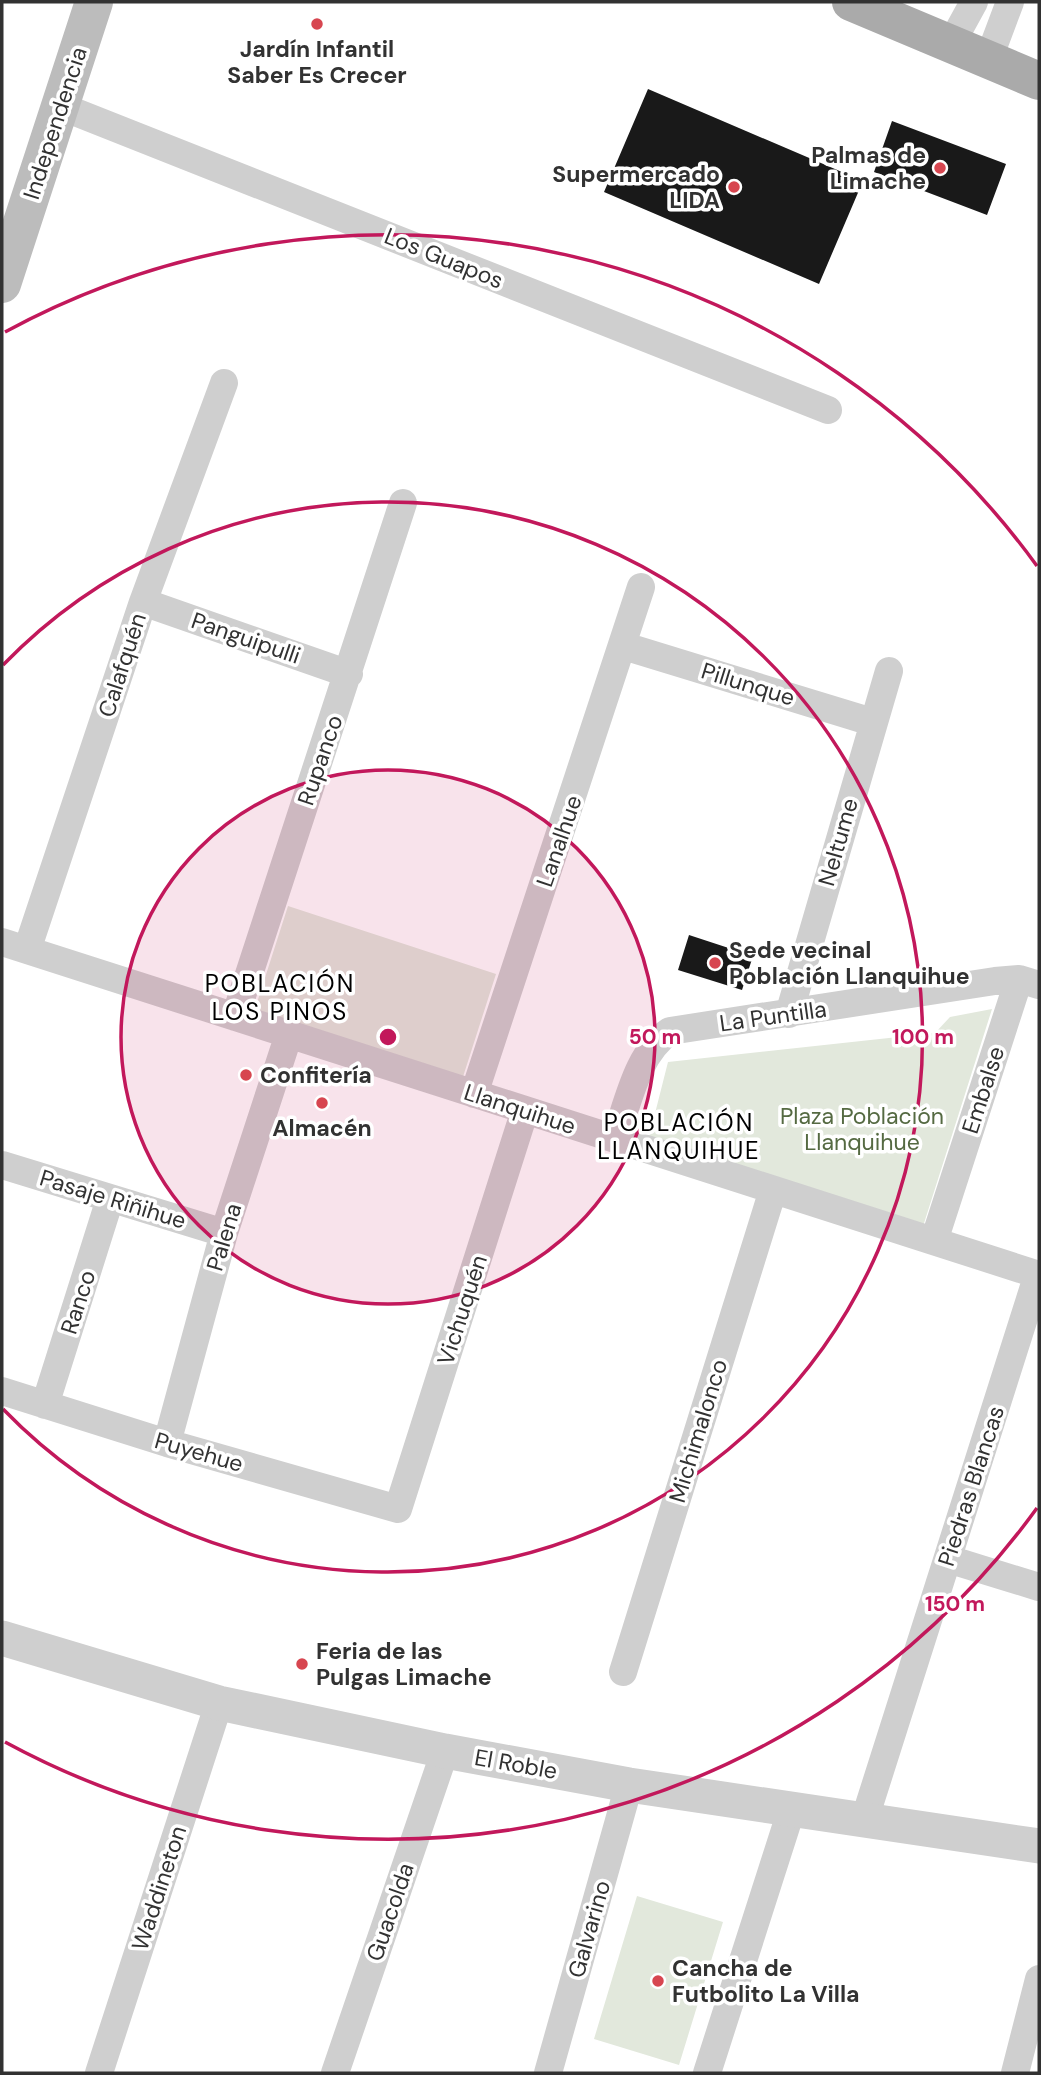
<svg xmlns="http://www.w3.org/2000/svg" width="1041" height="2075" font-family="'DM Sans',sans-serif">
<rect width="100%" height="100%" fill="#fff"/>
<path fill="#e2e8dc" d="M288,906l208,68 -35,109 -208,-68z
M992,1009l-73,230 -273,-90 22,-87 267,-29 15,-16z
M637,1896l86,26 -44,143 -85,-26z"/>
<path fill="#191919" d="M648,89l215,92 -44,103 -215,-92z
M892,121l114,43 -19,51 -113,-43z
M689,935l64,21 -11,34 -64,-20z"/>
<g fill="none" stroke-linecap="round" stroke-linejoin="round">
<path stroke="#cfcfcf" stroke-width="28" d="M951,44l23,-42
M989,58l21,-56
M60,106l768,304
M143,602l206,72
M624,646l248,76
M2,942l1037,333
M27,950l116,-348 81,-219
M789,1014l100,-343
M235,1017l168,-514
M474,1094l167,-507
M615,1139c13,-36 22,-86 55,-108l325,-50 24,-2 20,6
M2,1165l222,68
M934,1241l85,-262
M2,1391l165,52 231,66 127,-399
M45,1405l65,-206
M167,1443l57,-210 65,-199
M948,1559l91,28
M623,1672l150,-482
M865,1818l173,-544
M99,2073l120,-370
M335,2073l110,-322
M548,2073l81,-288
M707,2073l85,-265
M1015,2073l24,-94"/>
<path stroke="#cfcfcf" stroke-width="35" d="M2,1638l217,65 226,48 184,34 410,61"/>
<path stroke="#bcbcbc" stroke-width="38" d="M2,284l92,-282"/>
<path stroke="#aaa" stroke-width="38" d="M851,2l188,79"/>
</g>
<circle cx="388" cy="1037" r="267" fill="#c2185b" fill-opacity=".12"/>
<g fill="none" stroke="#c2185b" stroke-width="3.5">
<circle cx="388" cy="1037" r="267"/>
<path d="M3 665A535 535 0 1 1 3 1409"/>
<path d="M1037 1508A802 802 0 0 1 5 1742M5 332A802 802 0 0 1 1037 566"/>
</g>
<g fill="#d74650" stroke="#fff" stroke-width="2.5">
<circle cx="317" cy="24" r="7"/>
<circle cx="940" cy="168" r="7"/>
<circle cx="734" cy="187" r="7"/>
<circle cx="715" cy="963" r="7"/>
<circle cx="246" cy="1075" r="7"/>
<circle cx="322" cy="1103" r="7"/>
<circle cx="302" cy="1664" r="7"/>
<circle cx="658" cy="1981" r="7"/>
</g>
<g text-anchor="middle" dominant-baseline="central" stroke-width="7" stroke-linejoin="round" paint-order="stroke">
<g font-size="23" font-weight="bold" fill="#323232" stroke="#fff" text-anchor="start">
<text x="317" y="49" text-anchor="middle">Jardín Infantil<tspan x="317" dy="26">Saber Es Crecer</tspan></text>
<text x="926" y="155" text-anchor="end">Palmas de<tspan x="926" dy="26">Limache</tspan></text>
<text x="720" y="174" text-anchor="end">Supermercado<tspan x="720" dy="26">LIDA</tspan></text>
<text x="729" y="950">Sede vecinal<tspan x="729" dy="26">Población Llanquihue</tspan></text>
<text x="260" y="1075">Confitería</text>
<text x="322" y="1128" text-anchor="middle">Almacén</text>
<text x="316" y="1651">Feria de las<tspan x="316" dy="26">Pulgas Limache</tspan></text>
<text x="672" y="1968">Cancha de<tspan x="672" dy="26">Futbolito La Villa</tspan></text>
</g>
<g font-size="23" fill="#323232" stroke="#fff">
<text transform="translate(55 123) rotate(-72)">Independencia</text>
<text transform="translate(444 258) rotate(22)">Los Guapos</text>
<text transform="translate(246 638) rotate(19)">Panguipulli</text>
<text transform="translate(122 665) rotate(-72)">Calafquén</text>
<text transform="translate(748 684) rotate(17)">Pillunque</text>
<text transform="translate(320 760) rotate(-71)">Rupanco</text>
<text transform="translate(559 841) rotate(-71)">Lanalhue</text>
<text transform="translate(838 842) rotate(-74)">Neltume</text>
<text transform="translate(773 1016) rotate(-8)">La Puntilla</text>
<text transform="translate(983 1090) rotate(-72)">Embalse</text>
<text transform="translate(520 1109) rotate(18)">Llanquihue</text>
<text transform="translate(113 1199) rotate(17)">Pasaje Riñihue</text>
<text transform="translate(224 1237) rotate(-73)">Palena</text>
<text transform="translate(78 1302) rotate(-72)">Ranco</text>
<text transform="translate(462 1310) rotate(-72)">Vichuquén</text>
<text transform="translate(698 1431) rotate(-73)">Michimalonco</text>
<text transform="translate(199 1452) rotate(16)">Puyehue</text>
<text transform="translate(971 1486) rotate(-72)">Piedras Blancas</text>
<text transform="translate(516 1764) rotate(10)">El Roble</text>
<text transform="translate(159 1888) rotate(-72)">Waddineton</text>
<text transform="translate(390 1912) rotate(-71)">Guacolda</text>
<text transform="translate(589 1929) rotate(-74)">Galvarino</text>
</g>
<g font-size="23" fill="#556a42" stroke="#fff">
<text x="862" y="1116">Plaza Población<tspan x="862" dy="26">Llanquihue</tspan></text>
</g>
<g font-size="24" letter-spacing="2" fill="#000" stroke="#fff">
<text x="280" y="983">POBLACIÓN<tspan x="280" dy="28">LOS PINOS</tspan></text>
<text x="679" y="1122">POBLACIÓN<tspan x="679" dy="28">LLANQUIHUE</tspan></text>
</g>
</g>
<circle cx="388" cy="1037" r="10" fill="#c2185b" stroke="#fff" stroke-width="3.5"/>
<g font-size="21" text-anchor="middle" font-weight="bold" fill="#c2185b" stroke="#fff" stroke-width="7" stroke-linejoin="round" paint-order="stroke">
<text x="655" y="1044">50 m</text>
<text x="923" y="1044">100 m</text>
<text x="955" y="1611">150 m</text>
</g>
<rect width="1041" height="2075" fill="none" stroke="#323232" stroke-width="7"/>
</svg>
